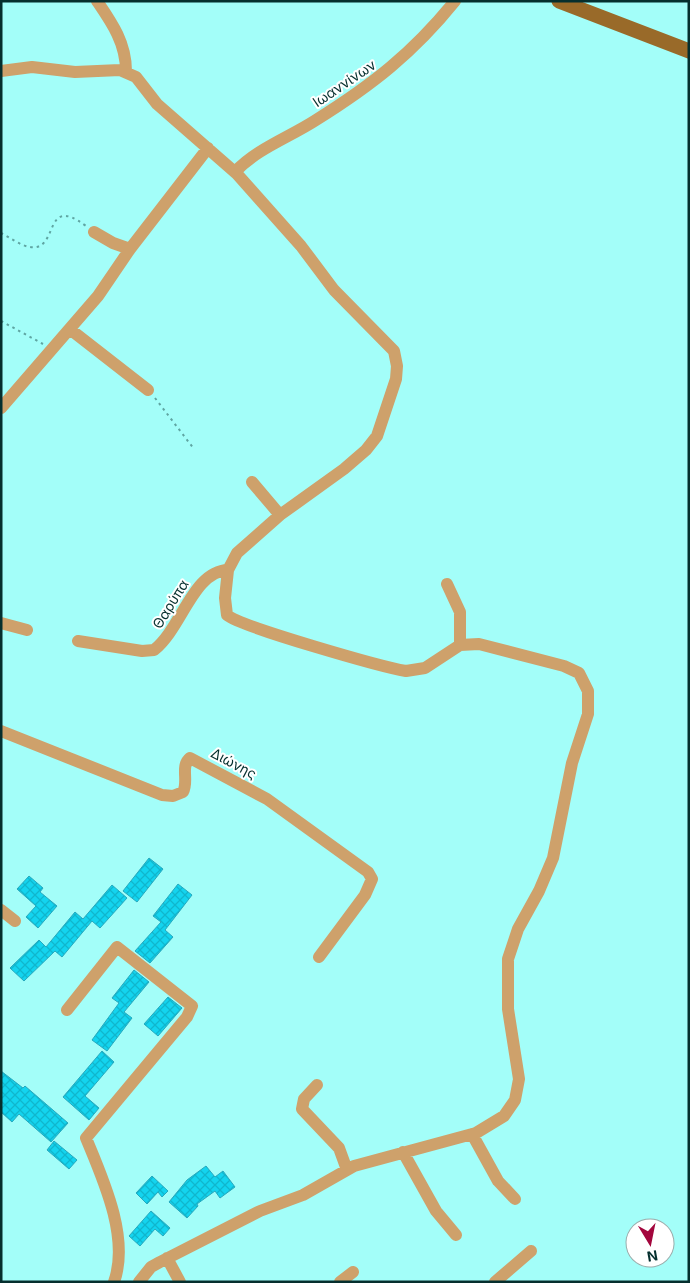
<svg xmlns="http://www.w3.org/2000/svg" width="690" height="1283" font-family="Inter,sans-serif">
<defs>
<pattern id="building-cross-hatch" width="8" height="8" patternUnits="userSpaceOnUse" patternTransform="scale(1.25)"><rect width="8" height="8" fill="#13d4ef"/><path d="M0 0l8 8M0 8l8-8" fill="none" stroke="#10b6cd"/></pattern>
</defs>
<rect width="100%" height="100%" fill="#a3fef9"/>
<path fill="url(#building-cross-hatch)" stroke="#26a9be" d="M149,858l14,11 -26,33 -14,-11z
M29,876l14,12 -3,4 17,14 -19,22 -12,-11 10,-11 -19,-17z
M178,884l14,11 -27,35 8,7 -23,26 -15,-12 26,-29 -8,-6z
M112,885l15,13 -27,30 -8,-7 -30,36 -7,-6 -31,30 -14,-13 29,-28 7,7 29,-35 8,7z
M134,970l15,12 -25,30 8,6 -25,33 -15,-11 27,-37 -7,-5z
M168,997l14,11 -24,28 -14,-12z
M102,1051l12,11 -29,34 14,12 -10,12 -26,-23z
M1,1071l22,17 2,-2 43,37 -17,19 -32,-28 -7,8 -11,-10z
M54,1141l23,19 -8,9 -22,-19z
M206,1166l9,11 8,-6 12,16 -15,11 -5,-7 -18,13 1,2 -11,12 -18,-16 18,-22z
M152,1176l16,15 -6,6 -4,-5 -11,12 -11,-11z
M151,1211l19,17 -7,8 -8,-7 -15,17 -11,-10z"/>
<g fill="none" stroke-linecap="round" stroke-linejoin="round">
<path stroke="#5fa5a2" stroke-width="2" stroke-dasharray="2.5 4" stroke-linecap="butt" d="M1,233c8,4 20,13 29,14 30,5 12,-54 56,-21
M1,321l42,23
M155,398l39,51"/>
<path stroke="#cea16b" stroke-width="12" d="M97,1c15,22 29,42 29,70
M1,71l31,-4 43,5 45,-2 16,7 21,27 80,70 64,72 33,44 60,61 3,15 -1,13 -19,57 -11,14 -22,19 -64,46 -43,38 -9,17 -3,28 2,17c14,12 155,52 179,56l19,-3 35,-23 19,-1 85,22 15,7 9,18v23l-16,49 -19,95 -14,33 -21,38 -10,30v50l11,70 -4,21 -11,16 -28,17 -122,33 -51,29 -43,16 -100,51 -9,5 -12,15
M235,172c21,-23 55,-35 81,-52 56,-35 97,-67 139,-119
M94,232l19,11 17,6
M71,330l77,60
M1,408l97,-112 32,-47 78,-101
M252,482l28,33
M447,584l13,28v33
M1,623l26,7
M78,641l64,10 12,-1c28,-22 39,-79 74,-80
M1,731l161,64 11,1 10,-4c6,-11 -3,-26 7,-34l77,41 101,73 4,7 -7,16 -46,62
M1,910l14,11
M67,1010l50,-63 75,59 -5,11 -101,121c17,41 44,100 28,144
M317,1085l-13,14 -2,10 37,39 8,22
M472,1134l26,47 17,18
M403,1152l33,59 20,24
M167,1258l13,24
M340,1282l13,-10
M495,1282l36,-31"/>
<path stroke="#996a29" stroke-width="15" d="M559,1l130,50"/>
</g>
<g text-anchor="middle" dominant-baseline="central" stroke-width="4" stroke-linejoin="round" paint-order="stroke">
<g font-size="14" fill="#052f2e" stroke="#fff">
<text transform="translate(344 83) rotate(-34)">Ιωαννίνων</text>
<text transform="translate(170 604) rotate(-58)">Θαρύπα</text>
<text transform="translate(234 763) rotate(28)">Διώνης</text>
</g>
</g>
<rect width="690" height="1283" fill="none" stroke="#052f2e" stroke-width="5"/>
<g transform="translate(650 1243) rotate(170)"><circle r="24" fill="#ffffff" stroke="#9bacab"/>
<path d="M0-4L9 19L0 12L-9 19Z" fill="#a3063d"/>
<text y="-8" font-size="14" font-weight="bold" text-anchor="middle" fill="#052f2e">N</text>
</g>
</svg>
